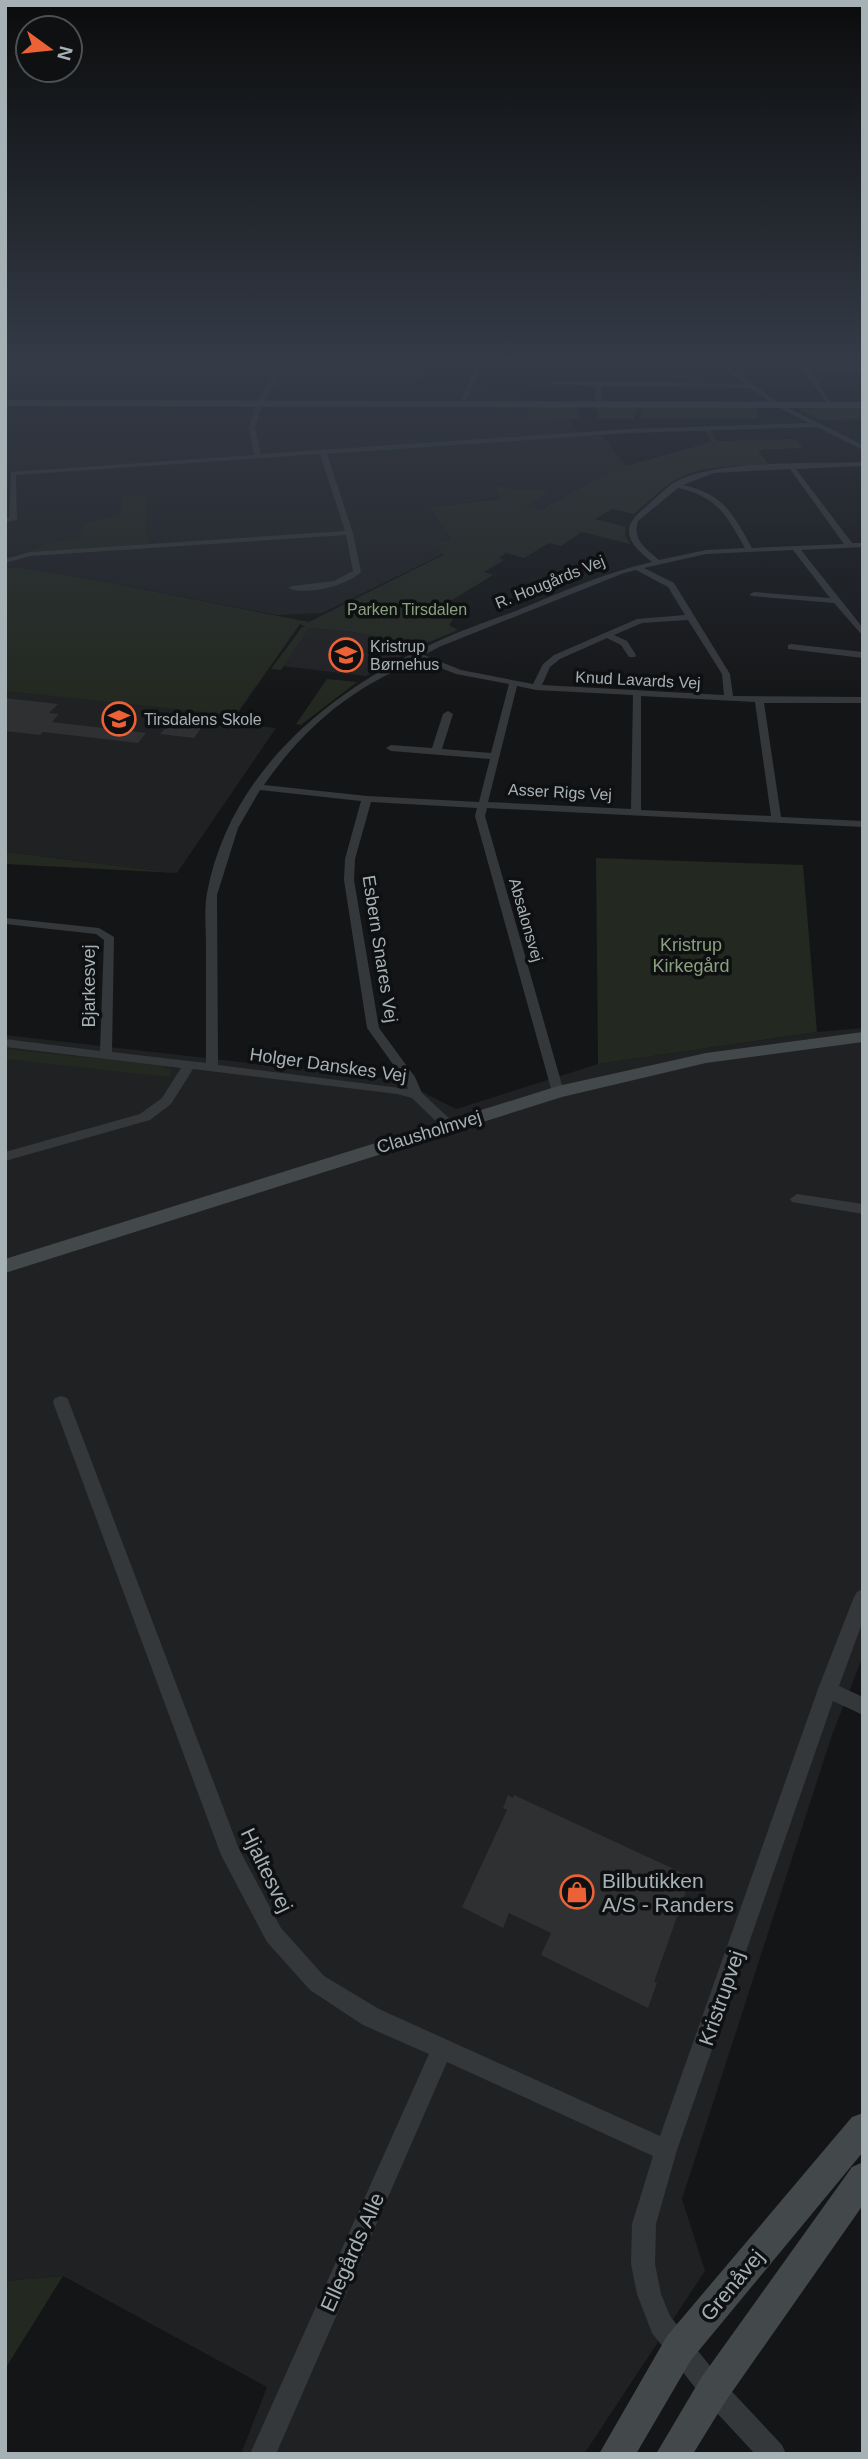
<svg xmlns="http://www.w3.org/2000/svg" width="868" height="2459" font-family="Arial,sans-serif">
<rect width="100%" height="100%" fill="#141516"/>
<path fill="#202123" d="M5,361h421l-10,24 106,4 -4,12 50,18 13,17 21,-1 24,31 -28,12 -72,39 -13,-20 -82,10 20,34 -8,13 -121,59 -45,2 -197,-38 -67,-10 -8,2z
M11,573l289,51 -69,99 45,5 -99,145 -172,-21v-275z
M309,628l44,4 69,13 -56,31 -85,-10z
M863,1028v628l-31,79 -150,464 23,72 -121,183h-343l26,-67 -204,-111 -58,5v-1246l394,45 57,29 142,-45 219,-32z"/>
<path fill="#232820" d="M5,361l84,1 -7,11 -77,-2z
M529,407h49l2,12 -53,2z
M596,407h41l-3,12h-35z
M642,407h114l2,11h-119z
M863,407v12l-44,1 -20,-11z
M710,429l6,12 79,-2 8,9 -45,2 11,15c-32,1 -69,-1 -97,17 -13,9 -25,21 -38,32l-22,-5 -17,10 31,8 -1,8 5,9 -48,-12 -21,14 -12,-3 -25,15 -18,-5 -7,5 5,2 -20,12 9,3 -49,30 4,4 -7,4v3l12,3 -4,6 9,5 -36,15 -69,-13 -44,-4 -28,42 -10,-1 31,-42h4l-6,-3 -65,91 -230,-24v-122l8,-2 67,10 229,45 134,-67 -6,-13 14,-2 -21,-33 70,-8 -6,-12 13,-1 5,5 29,-2 7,3 -22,14 14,4 58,-32 28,-12 85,-24 -6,-12z
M145,495l3,49 -119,8 12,-7 37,-7 7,-15 35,-7 2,-20z
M327,679l30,3 -56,43 -5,-1z
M5,852l172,21 -172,-9z
M596,858l207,7 14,167 -219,32z
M5,1049l154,16 13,5 -3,7 -164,-18z
M63,2276l-58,93v-88z"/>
<path fill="#2f3032" d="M5,698l53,6 -9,9 10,1 -7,8 94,11 -8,10 -95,-11 -3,3 -35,-4z
M169,724l32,4 -7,10 -34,-4z
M508,1795l5,3 1,-3 177,82 -37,105 3,1 -9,25 -107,-53 10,-22 -42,-20 -6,15 -41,-21 45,-97 -4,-2z"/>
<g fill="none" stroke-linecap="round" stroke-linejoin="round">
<path fill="#35383b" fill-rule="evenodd" d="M210,361h55l21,3 -24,40 -7,24 6,26 368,-25 180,-6 -33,-17 -26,-18 -148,-2 -1,18 -3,2 -3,-2 1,-18 -58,-3 61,-2 146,3 -31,-23h7l59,43 83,41v5l-46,-23 -188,6 -302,21 26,79 8,39c-14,14 -56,24 -73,16l4,-2 42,-5 19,-10 -7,-36 -316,21 -25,7v-4l25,-7 315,-21 -25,-77 -304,21 1,45 -12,2v-4h4l2,-46 243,-17 -5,-27 7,-24 23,-38z
M341,361h38l2,2 -3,2z
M479,361h6l-21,43 -5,1z
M803,365h4l2,3h54v4h-51l20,33 -3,2 -25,-37z
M863,462v4l-67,3 56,74h11v4l-62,3 62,78v8l-29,-33 -83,-7 -1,-2 4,-2 76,6 -37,-48 -87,4 -62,14 30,15 56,91 3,22 130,1v6h-99l17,114 82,4v6l-376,-19 -2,8 79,276 -2,3 -4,1 -6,-4 -77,-276 2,-8 -106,-6 -16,57 -1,21 25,148 36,49 7,16 31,29 2,3 -2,3h-10l-31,-30 -15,-4 -204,-25 -22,35 -21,16 -145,41v-9l135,-38 22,-16 19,-30 -176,-21v-8l95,12 4,-111 -8,-6 -91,-10v-6l94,10 15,9 -2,115 94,11c0,-39 0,-78 0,-117 0,-17 -2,-36 1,-53 23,-121 121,-201 227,-250 27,-13 56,-22 84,-33 44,-18 88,-38 134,-48 -19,-15 -35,-30 -11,-51 10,-8 22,-21 31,-27 38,-25 143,-20 191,-22zM790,469l54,75 -92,4c-19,-34 -28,-54 -69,-63l31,-12zM678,488c40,9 48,27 67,60l-39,2 -47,10c-13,-11 -27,-20 -21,-39zM636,570l32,17 17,28 -48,4 -83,36 -11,9 -10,20 -72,-14 -37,-15 15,-8 185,-74zM688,620l34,54 2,21 -182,-10 8,-18 10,-8 47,-21 14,7 8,12h6l1,-2 -9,-14 -13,-6 28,-12zM418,659l38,15 53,10 -18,69 -49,-4 11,-35 -5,-3 -5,3 -11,34 -41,-3 -5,3 5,3 99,8 -11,43 -112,-6 -103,-11c25,-36 55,-68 92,-92 19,-13 41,-23 62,-34zM517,686l19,4 97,5 -2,114 -143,-7zM641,696l114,6 16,114 -130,-6zM260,790l101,11 -16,58 -1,21 23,148 38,53 3,8 -190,-24 -1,-170 21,-67z
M791,644l72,8v6l-75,-9v-4z
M797,1194l66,10v10l-71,-12 -2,-3z
M61,1396l6,2 2,4 170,447 42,79 43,48 55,33 281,127 158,-447 36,-92 3,-5 6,-3v32l-24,65 24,11v18l-30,-14 -156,449 -21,74 -1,40 6,30 9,22 52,65 60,64 4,9h-31l-51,-55 -52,-66 -15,-39 -6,-30 1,-40 21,-68 -206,-94 -171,392h-26l179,-400 -66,-29 -53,-35 -43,-48 -46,-87 -168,-453 2,-4z"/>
<path fill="#43484a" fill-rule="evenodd" d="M5,400l858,2v6l-858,-2z
M863,1032v10l-157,21 -144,34 -557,176v-14l553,-173 148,-33z
M863,2113v39l-172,208 -55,94h-37l68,-118 185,-219z
M863,2162v43l-138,197 -32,52h-37l45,-76 151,-211z"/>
</g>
<linearGradient id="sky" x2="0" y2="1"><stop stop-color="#0b0c0c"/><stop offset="0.51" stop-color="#343b47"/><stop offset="1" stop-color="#343b47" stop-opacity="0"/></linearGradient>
<rect width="868" height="706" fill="url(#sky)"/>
<defs>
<symbol id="school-ring" viewBox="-11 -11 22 22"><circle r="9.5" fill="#0f1011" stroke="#ec6136" stroke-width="1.5"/><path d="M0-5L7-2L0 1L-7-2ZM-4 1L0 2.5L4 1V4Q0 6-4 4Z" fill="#ec6136"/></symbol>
<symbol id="shop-ring" viewBox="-11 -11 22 22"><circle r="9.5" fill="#0f1011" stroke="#ec6136" stroke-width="1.5"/><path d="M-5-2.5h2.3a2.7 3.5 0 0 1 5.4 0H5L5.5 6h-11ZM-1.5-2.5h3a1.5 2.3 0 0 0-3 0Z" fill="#ec6136"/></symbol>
</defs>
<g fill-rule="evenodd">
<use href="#school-ring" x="327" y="636" width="38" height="38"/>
<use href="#school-ring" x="100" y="700" width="38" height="38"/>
<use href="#shop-ring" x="558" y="1873" width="38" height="38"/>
</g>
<g text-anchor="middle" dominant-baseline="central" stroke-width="7" stroke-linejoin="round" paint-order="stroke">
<g font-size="16" fill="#a6b1b6" stroke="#0f1011">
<text transform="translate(550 582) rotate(-22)">R. Hougårds Vej</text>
<text transform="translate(638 680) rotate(3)">Knud Lavards Vej</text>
<text transform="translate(560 792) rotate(3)">Asser Rigs Vej</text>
<text transform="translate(526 920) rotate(74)">Absalonsvej</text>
</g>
<g font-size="16" fill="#8aa07e" stroke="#0f1011">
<text x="407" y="609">Parken Tirsdalen</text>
</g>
<g font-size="16" fill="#a6b1b6" stroke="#0f1011" text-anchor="start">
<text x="370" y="646">Kristrup<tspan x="370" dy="18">Børnehus</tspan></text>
<text x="144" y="719">Tirsdalens Skole</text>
</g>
<g font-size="18" fill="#8aa07e" stroke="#0f1011">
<text x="691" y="945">Kristrup<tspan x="691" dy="21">Kirkegård</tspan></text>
</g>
<g font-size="18" fill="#a6b1b6" stroke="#0f1011">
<text transform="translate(380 949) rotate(81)">Esbern Snares Vej</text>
<text transform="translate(89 986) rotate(-90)">Bjarkesvej</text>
<text transform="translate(328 1065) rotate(8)">Holger Danskes Vej</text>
<text transform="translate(429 1132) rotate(-17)">Clausholmvej</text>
</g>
<g font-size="21" fill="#a6b1b6" stroke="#0f1011">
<text transform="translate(267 1870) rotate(64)">Hjaltesvej</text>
<text transform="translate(721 1998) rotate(-71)">Kristrupvej</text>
<text transform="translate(352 2252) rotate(-66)">Ellegårds Alle</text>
<text transform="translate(732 2285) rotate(-50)">Grenåvej</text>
</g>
<g font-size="21" fill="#a6b1b6" stroke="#0f1011" text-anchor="start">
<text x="602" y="1880">Bilbutikken<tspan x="602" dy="24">A/S - Randers</tspan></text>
</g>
</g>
<rect width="868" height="2459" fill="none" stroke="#a6b1b6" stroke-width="14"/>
<g transform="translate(49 49) rotate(105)"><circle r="33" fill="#0f1011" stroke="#4b5053" stroke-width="2"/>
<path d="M0-5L12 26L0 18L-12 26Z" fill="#ec6136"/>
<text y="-10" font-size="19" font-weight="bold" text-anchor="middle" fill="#a6b1b6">N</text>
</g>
</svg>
